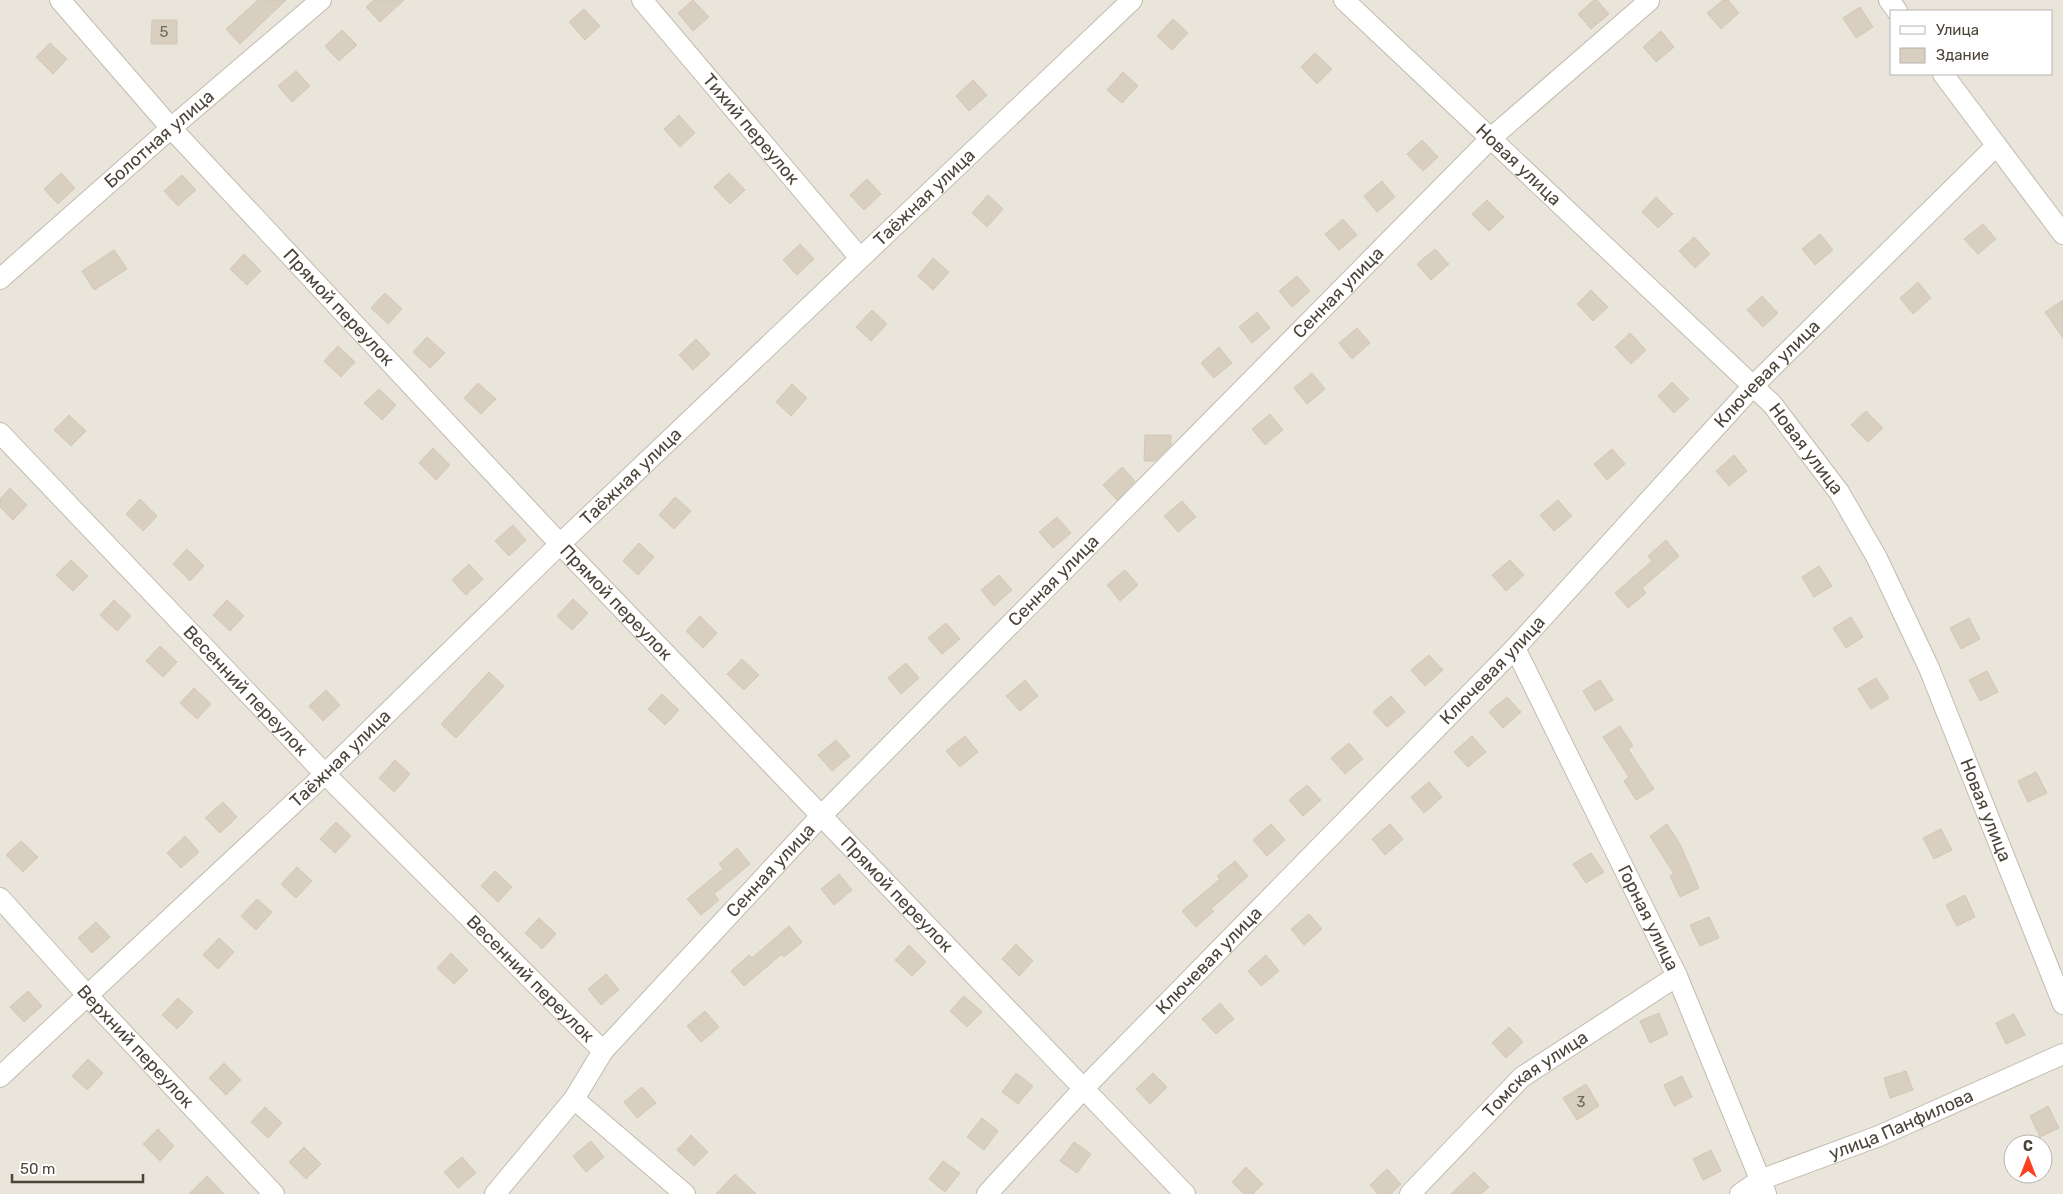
<svg xmlns="http://www.w3.org/2000/svg" width="2063" height="1194" font-family="Rubik,sans-serif">
<rect width="100%" height="100%" fill="#f6f3ec"/>
<path fill="#eae5da" fill-rule="evenodd" d="M0,0h2063v1194h-2063zM1892,11h160v63h-160zM2013,1144h30v30h-30z"/>
<path fill="#d8cfc1" stroke="#d3c7b4" d="M258,0h28l-46,44 -14,-15z
M374,0h30l-24,22 -14,-15z
M693,0l16,17 -16,14 -15,-18z
M1594,0h3l12,14 -18,15 -13,-15z
M1723,0h5l11,13 -18,16 -14,-16z
M1860,7l13,20 -17,11 -13,-20z
M584,9l16,17 -15,14 -16,-18z
M1173,19l15,14 -16,17 -15,-14z
M152,20h25v24h-26z
M342,30l15,15 -18,16 -14,-15z
M1661,31l13,16 -18,15 -13,-15z
M50,43l17,16 -14,15 -17,-17z
M1315,53l17,16 -15,15 -16,-17z
M296,71l14,15 -18,16 -14,-16z
M1123,72l15,14 -16,17 -15,-13z
M973,80l14,15 -18,16 -13,-15z
M679,115l16,18 -15,14 -16,-18z
M1422,140l16,17 -15,14 -16,-17z
M61,173l14,15 -17,16 -14,-15z
M729,173l16,17 -15,14 -16,-17z
M182,175l14,15 -18,16 -14,-15z
M867,179l14,15 -17,16 -14,-15z
M1382,181l13,16 -18,15 -13,-16z
M988,195l15,14 -16,18 -15,-14z
M1656,197l17,17 -15,14 -16,-16z
M1487,200l17,17 -15,14 -17,-17z
M1343,219l14,16 -18,15 -14,-16z
M1983,224l13,15 -18,15 -14,-15z
M1820,234l13,16 -18,15 -13,-16z
M1694,237l16,17 -15,14 -16,-17z
M800,244l14,15 -17,16 -14,-15z
M1435,249l14,15 -18,16 -14,-16z
M114,250l13,19 -33,21 -12,-19z
M244,254l17,17 -14,14 -17,-16z
M933,258l16,14 -16,18 -15,-14z
M1297,276l13,15 -18,16 -13,-16z
M1918,282l13,16 -18,16 -13,-16z
M1591,290l17,17 -15,14 -16,-17z
M385,293l17,16 -14,15 -17,-16z
M1762,296l16,17 -15,14 -16,-17z
M2063,300v38l-18,-26z
M872,310l15,14 -16,17 -15,-14z
M1257,312l13,16 -18,15 -13,-16z
M1357,328l13,15 -18,16 -13,-16z
M1630,333l16,17 -15,14 -16,-17z
M427,337l18,16 -15,15 -17,-16z
M696,339l14,15 -17,16 -14,-15z
M338,346l17,16 -14,15 -17,-16z
M1219,347l13,16 -18,15 -13,-15z
M1312,373l13,16 -18,15 -13,-16z
M1672,382l17,17 -15,14 -16,-17z
M478,383l18,16 -15,15 -17,-16z
M792,384l15,14 -16,18 -15,-14z
M379,389l17,16 -14,15 -18,-17z
M1866,411l17,17 -15,14 -17,-17z
M1270,414l13,16 -18,15 -13,-16z
M69,415l17,16 -15,15 -17,-16z
M1145,435h26v10l-16,16h-11z
M433,448l17,17 -14,15 -17,-17z
M1612,449l13,15 -18,16 -13,-16z
M1734,455l13,16 -18,15 -13,-15z
M1122,467l13,14 -18,19 -14,-15z
M10,488l17,17 -14,15 -13,-13v-8z
M675,497l16,14 -17,18 -15,-14z
M140,499l17,17 -14,15 -17,-17z
M1558,500l14,16 -18,15 -14,-16z
M1182,501l14,16 -18,15 -14,-16z
M1057,517l14,16 -18,15 -14,-16z
M513,525l13,15 -17,16 -14,-15z
M1666,540l13,16 -37,32 4,5 -18,15 -13,-15 37,-32 -4,-5z
M639,543l15,14 -16,18 -15,-14z
M187,549l17,17 -14,15 -17,-17z
M71,560l17,16 -15,15 -17,-16z
M1510,560l14,15 -18,16 -14,-16z
M469,564l14,15 -17,16 -14,-15z
M1819,566l13,20 -18,11 -12,-20z
M1125,570l13,15 -18,16 -13,-16z
M999,575l13,15 -18,16 -13,-16z
M573,599l15,14 -16,17 -15,-14z
M114,600l17,16 -14,15 -17,-16z
M227,600l17,16 -14,15 -17,-16z
M700,616l17,17 -14,15 -17,-17z
M1851,617l12,20 -17,11 -13,-20z
M1969,618l11,21 -19,10 -11,-21z
M946,623l14,16 -18,15 -14,-16z
M160,646l17,16 -14,15 -17,-16z
M1429,655l14,15 -18,16 -14,-16z
M742,659l17,16 -15,15 -17,-16z
M906,663l13,15 -18,16 -13,-16z
M1987,671l11,21 -18,9 -11,-21z
M489,672l15,14 -48,52 -15,-14z
M1876,678l13,20 -18,11 -13,-20z
M1025,680l13,16 -18,15 -14,-15z
M1600,680l13,20 -18,11 -12,-20z
M194,688l17,16 -14,15 -17,-16z
M326,690l14,15 -17,16 -14,-15z
M662,694l17,16 -14,15 -17,-16z
M1391,696l14,16 -18,15 -14,-15z
M1507,697l14,15 -18,16 -14,-16z
M1620,726l13,20 -5,3 26,40 -18,11 -12,-19 5,-4 -26,-40z
M965,736l13,16 -18,15 -14,-16z
M1472,736l14,16 -18,15 -14,-15z
M836,740l14,16 -18,15 -14,-16z
M1349,743l14,16 -18,15 -14,-16z
M395,760l15,14 -16,18 -15,-14z
M2036,772l11,21 -19,9 -10,-21z
M1429,782l13,15 -18,16 -13,-16z
M1307,785l14,15 -18,16 -14,-16z
M223,802l14,15 -17,16 -15,-15z
M336,822l15,14 -16,17 -15,-14z
M1271,824l14,16 -18,16 -14,-16z
M1390,824l13,15 -18,16 -13,-16z
M1667,824l13,20 19,44 -19,9 -10,-21 4,-2 -24,-38z
M1941,829l11,21 -18,9 -11,-21z
M185,836l14,16 -18,16 -14,-15z
M21,841l17,16 -15,15 -17,-17z
M737,848l13,16 -36,30 5,6 -18,15 -14,-16 36,-30 -4,-5z
M1591,853l13,19 -18,11 -13,-19z
M1235,861l13,15 -37,33 3,2 -18,16 -14,-16 38,-32 -3,-3z
M297,867l15,14 -16,17 -15,-14z
M495,871l17,16 -14,15 -17,-16z
M839,874l13,16 -18,15 -13,-16z
M1965,895l10,22 -18,9 -11,-21z
M257,899l15,13 -16,18 -15,-14z
M1309,914l13,15 -18,16 -13,-16z
M1709,917l10,21 -19,8 -10,-21z
M539,918l17,16 -14,15 -17,-16z
M96,922l14,15 -18,16 -14,-15z
M789,926l13,16 -18,15 -2,-3 -38,32 -13,-15 18,-16 3,3z
M219,938l15,14 -16,17 -15,-14z
M1016,944l17,17 -14,15 -17,-17z
M909,945l17,17 -14,14 -17,-16z
M451,953l17,17 -14,14 -17,-16z
M1266,955l13,16 -18,15 -13,-15z
M606,974l13,16 -18,15 -13,-16z
M28,991l14,15 -18,16 -14,-15z
M964,996l18,16 -15,15 -17,-16z
M178,998l15,14 -16,17 -15,-14z
M1220,1003l14,16 -18,15 -14,-15z
M705,1011l14,16 -18,15 -14,-16z
M1659,1013l9,21 -18,9 -10,-22z
M2014,1014l11,21 -19,9 -10,-21z
M1509,1027l14,15 -17,16 -14,-15z
M88,1059l15,14 -16,17 -15,-14z
M224,1063l17,17 -15,15 -17,-17z
M1906,1071l7,19 -23,8 -6,-20z
M1016,1073l17,13 -15,18 -16,-12z
M1153,1073l14,14 -17,17 -14,-15z
M1682,1076l10,21 -18,9 -10,-21z
M1586,1084l13,22 -22,14 -14,-22z
M642,1087l14,16 -19,15 -13,-16z
M2048,1106l11,22 -19,9 -10,-21z
M265,1107l17,16 -14,15 -17,-16z
M982,1118l16,13 -14,19 -17,-13z
M158,1129l16,17 -14,15 -17,-17z
M691,1135l17,17 -14,14 -17,-16z
M591,1141l13,16 -18,15 -13,-16z
M1074,1142l17,12 -14,19 -17,-12z
M304,1147l17,17 -15,15 -17,-17z
M1711,1150l10,21 -18,9 -10,-21z
M462,1157l14,16 -18,15 -14,-16z
M943,1161l17,12 -15,19 -16,-13z
M1246,1167l17,17 -10,10h-9l-12,-12z
M1387,1169l14,15 -10,10h-13l-8,-9z
M1474,1172l15,15 -8,7h-30z
M735,1174l21,20h-40z
M207,1176l17,18h-35z"/>
<g fill="none" stroke-linecap="round" stroke-linejoin="round">
<defs>
<g id="street">
<path id="s1" d="M60,0l111,128 389,416 625,650"/>
<path id="s2" d="M642,0l218,258"/>
<path id="s3" d="M1344,0l428,404 67,88 38,66 52,110 134,336"/>
<path d="M1889,0l8,11"/>
<path d="M1943,74l120,160"/>
<path id="s4" d="M0,279l171,-151 150,-128"/>
<path id="s5" d="M0,433l325,341 278,277"/>
<path id="s6" d="M1515,648l162,328 89,218"/>
<path id="s7" d="M0,898l87,97 187,199"/>
<path id="s8" d="M0,1077l325,-303 235,-230 572,-544"/>
<path d="M574,1099l111,95"/>
<path id="s9" d="M495,1194l79,-95 29,-48 217,-234 671,-679 158,-137"/>
<path id="s10" d="M987,1194l97,-106 431,-440 238,-262 243,-240"/>
<path id="s11" d="M1410,1194l112,-117 155,-101"/>
<path id="s12" d="M1740,1194l20,-14 119,-44 184,-82"/>
</g>
</defs>
<use href="#street" stroke="#c2bbae" stroke-width="22"/>
<use href="#street" stroke="#fff" stroke-width="20"/>
</g>
<g text-anchor="middle" dominant-baseline="central" stroke-width="4" stroke-linejoin="round" paint-order="stroke">
<g font-size="15" fill="#6e675b">
<text x="164" y="32">5</text>
<text x="1581" y="1102">3</text>
</g>
<g font-size="18" fill="#4b4439" stroke="#fff">
<text stroke="none"><textPath href="#s2" startOffset="169">Тихий переулок</textPath></text>
<text stroke="none"><textPath href="#s4" startOffset="212">Болотная улица</textPath></text>
<text stroke="none"><textPath href="#s3" startOffset="240">Новая улица</textPath></text>
<text stroke="none"><textPath href="#s8" startOffset="1276">Таёжная улица</textPath></text>
<text stroke="none"><textPath href="#s9" startOffset="1236">Сенная улица</textPath></text>
<text stroke="none"><textPath href="#s1" startOffset="415">Прямой переулок</textPath></text>
<text stroke="none"><textPath href="#s10" startOffset="1132">Ключевая улица</textPath></text>
<text stroke="none"><textPath href="#s3" startOffset="645">Новая улица</textPath></text>
<text stroke="none"><textPath href="#s8" startOffset="871">Таёжная улица</textPath></text>
<text stroke="none"><textPath href="#s9" startOffset="831">Сенная улица</textPath></text>
<text stroke="none"><textPath href="#s1" startOffset="820">Прямой переулок</textPath></text>
<text stroke="none"><textPath href="#s10" startOffset="728">Ключевая улица</textPath></text>
<text stroke="none"><textPath href="#s5" startOffset="356">Весенний переулок</textPath></text>
<text stroke="none"><textPath href="#s8" startOffset="466">Таёжная улица</textPath></text>
<text stroke="none"><textPath href="#s3" startOffset="1050">Новая улица</textPath></text>
<text stroke="none"><textPath href="#s9" startOffset="426">Сенная улица</textPath></text>
<text stroke="none"><textPath href="#s1" startOffset="1225">Прямой переулок</textPath></text>
<text stroke="none"><textPath href="#s6" startOffset="301">Горная улица</textPath></text>
<text stroke="none"><textPath href="#s10" startOffset="322">Ключевая улица</textPath></text>
<text stroke="none"><textPath href="#s5" startOffset="761">Весенний переулок</textPath></text>
<text stroke="none"><textPath href="#s7" startOffset="201">Верхний переулок</textPath></text>
<text stroke="none"><textPath href="#s11" startOffset="174">Томская улица</textPath></text>
<text stroke="none"><textPath href="#s12" startOffset="176">улица Панфилова</textPath></text>
</g>
</g>
<rect x="1890" y="10" width="162" height="65" fill="#ffffff" stroke="#b7b4b0"/>
<rect x="1900" y="26" width="25" height="8" fill="#ffffff" stroke="#b7b4b0"/>
<text x="1936" y="35" font-size="15" fill="#4b4439">Улица</text>
<rect x="1900" y="48" width="25" height="15" fill="#d8cfc1" stroke="#b7b4b0"/>
<text x="1936" y="60" font-size="15" fill="#4b4439">Здание</text>
<g transform="translate(2028 1159)"><circle r="24" fill="#ffffff" stroke="#b7b4b0"/>
<path d="M0-4L9 19L0 12L-9 19Z" fill="#fc3f1d"/>
<text y="-8" font-size="14" font-weight="bold" text-anchor="middle" fill="#4b4439">С</text>
</g>
<path d="M12 1174v8h131v-8" fill="none" stroke="#4b4439" stroke-width="2.5"/>
<text x="20" y="1174" font-size="15" fill="#4b4439" stroke="#ffffff" stroke-width="4" paint-order="stroke">50 m</text>
</svg>
